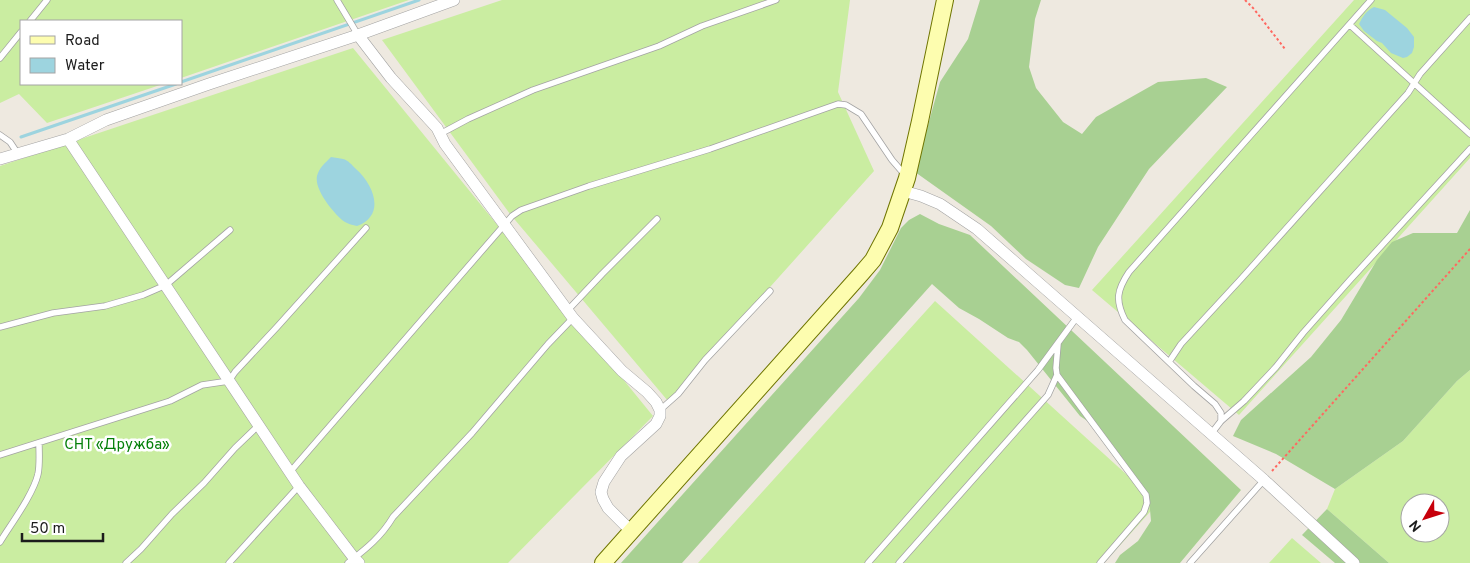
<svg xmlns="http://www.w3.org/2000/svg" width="1470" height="563" font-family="Overpass,sans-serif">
<rect width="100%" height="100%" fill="#eee9e0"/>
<path fill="#caeda1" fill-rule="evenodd" d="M0,0h409l-228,78v-57h-160v63h142l-116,39 -28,-29 -19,9z
M502,0h348l-12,92 36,79 -206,230 -158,-187 -128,-174z
M1354,0h116v158l-231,257 -147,-125z
M353,48l300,368 -145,147h-508v-397z
M935,301l223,202 -54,60h-406z
M1470,370v193h-81l-62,-54 8,-20 68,-48 54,-60zM1410,503h30v30h-30z
M1292,538l29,25h-52z"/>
<path fill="#a8d092" d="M980,0h61l-6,19 -6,48 7,21 27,34 19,12 14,-17 62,-35 48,-4 21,9 -78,82 -51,78 -19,41 -14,-3 -39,-26 -35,-33 -76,-54 25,-90 28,-43z
M1470,210v160l-13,11 -54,60 -68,48 -59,-35 -43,-18 8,-16 70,-63 30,-37 36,-60 15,-18 21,-9h44z
M920,214l19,10 31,11 271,255 -61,73h-65l5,-8 18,-14 13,-20 -2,-23 -50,-69 -19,-13 -53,-66 -8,-8 -11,-4 -29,-19 -20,-11 -27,-24 -250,279h-61l238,-265 21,-28 21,-42 8,-8z
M1327,509l62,54h-54l-33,-28z"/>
<path fill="#9dd4df" d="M1374,7l11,3 22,18 7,9v10l-2,6 -5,4 -4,1 -12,-5 -9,-10 -5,-2 -13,-10 -5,-7c4,-8 7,-13 15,-17z
M331,157c4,1 9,1 12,2 5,1 9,6 13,10 18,16 30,46 1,57 -4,-1 -9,-2 -12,-4 -10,-7 -31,-32 -28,-46 2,-8 8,-13 14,-19z"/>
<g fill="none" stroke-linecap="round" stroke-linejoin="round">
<path stroke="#9dd4df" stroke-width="3" d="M181,82l238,-82
M21,137l155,-53"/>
<defs>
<path id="lane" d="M337,0l21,35
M30,21l17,-21
M1350,25l120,109
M0,58l21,-26
M440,134l28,-15 65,-29 126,-44 43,-20 74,-26
M0,135l10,7 8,12
M567,311l35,-37 55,-55
M0,327l53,-14 52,-7 38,-11 23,-10 64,-55
M1058,344l-2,24 1,7 89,120 1,8 -3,9 -44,51
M1169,362l12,-18 60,-65 167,-186 12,-19 50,-56
M660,410l18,-16 27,-34 65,-69
M1221,421v-8l-6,-9 -21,-18 -69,-66c-10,-20 -8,-30 4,-48l242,-272
M1211,434l10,-13 23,-20 32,-34 27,-34 47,-53 120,-131
M0,455l170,-54 32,-16 27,-4 6,-9 42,-45 89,-99
M290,472l222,-256 9,-6 68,-24 121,-37 128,-45 8,1 15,9 31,46 13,15
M0,542c11,-18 33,-47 38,-68 2,-10 1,-20 1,-31
M126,563l15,-14 31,-35 32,-31 31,-35 24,-23
M229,563l70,-77
M348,563c19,-15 33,-26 45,-46l79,-84 76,-89 25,-26
M868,563l170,-193 39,-53
M899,563l149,-168 9,-20
M1190,563l74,-83"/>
<path id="street" d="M358,35l33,43 46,50 8,16 128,174 49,53 25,21 9,10 4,8v6l-4,8 -35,32 -17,26 -3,10 2,7 5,9 23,23
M68,139l231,347 55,72 5,5
M0,159l68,-20 38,-19 103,-36 149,-49 96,-35
M903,191l18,5 19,8 37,25 287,251 90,83"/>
<path id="secondary" d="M603,563l258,-289 12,-14 17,-32 17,-50 13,-57 25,-121"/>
</defs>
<use href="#lane" stroke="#a3a3a3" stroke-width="7"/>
<use href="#street" stroke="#a3a3a3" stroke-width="12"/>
<use href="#secondary" stroke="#6f7500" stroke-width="18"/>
<path stroke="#ff6860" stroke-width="2" stroke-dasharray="2.5 2.5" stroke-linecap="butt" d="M1245,0l9,9 31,40
M1272,471l198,-222"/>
<use href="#lane" stroke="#fff" stroke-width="5.5"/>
<use href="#street" stroke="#fff" stroke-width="11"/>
<use href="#secondary" stroke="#fdfdaf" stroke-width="16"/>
</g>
<g text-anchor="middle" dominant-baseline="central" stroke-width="5" stroke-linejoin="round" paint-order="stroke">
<g font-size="15" fill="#047f08" stroke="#fff">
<text x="117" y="445">СНТ «Дружба»</text>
</g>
</g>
<rect x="20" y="20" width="162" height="65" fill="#ffffff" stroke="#a4a4a4"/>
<rect x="30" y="36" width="25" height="8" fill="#fdfdaf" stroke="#a4a4a4"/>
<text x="65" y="45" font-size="15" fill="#1c1c1c">Road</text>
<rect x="30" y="58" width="25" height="15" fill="#9dd4df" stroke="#a4a4a4"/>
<text x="65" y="70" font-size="15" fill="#1c1c1c">Water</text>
<g transform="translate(1425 518) rotate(231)"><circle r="24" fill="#ffffff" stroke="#a4a4a4"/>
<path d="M0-4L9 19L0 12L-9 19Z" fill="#c7000b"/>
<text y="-8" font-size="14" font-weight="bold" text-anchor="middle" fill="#1c1c1c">N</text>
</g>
<path d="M22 533v8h81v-8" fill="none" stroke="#1c1c1c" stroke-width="2.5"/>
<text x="30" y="533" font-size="15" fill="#1c1c1c" stroke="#ffffff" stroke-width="4" paint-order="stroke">50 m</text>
</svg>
